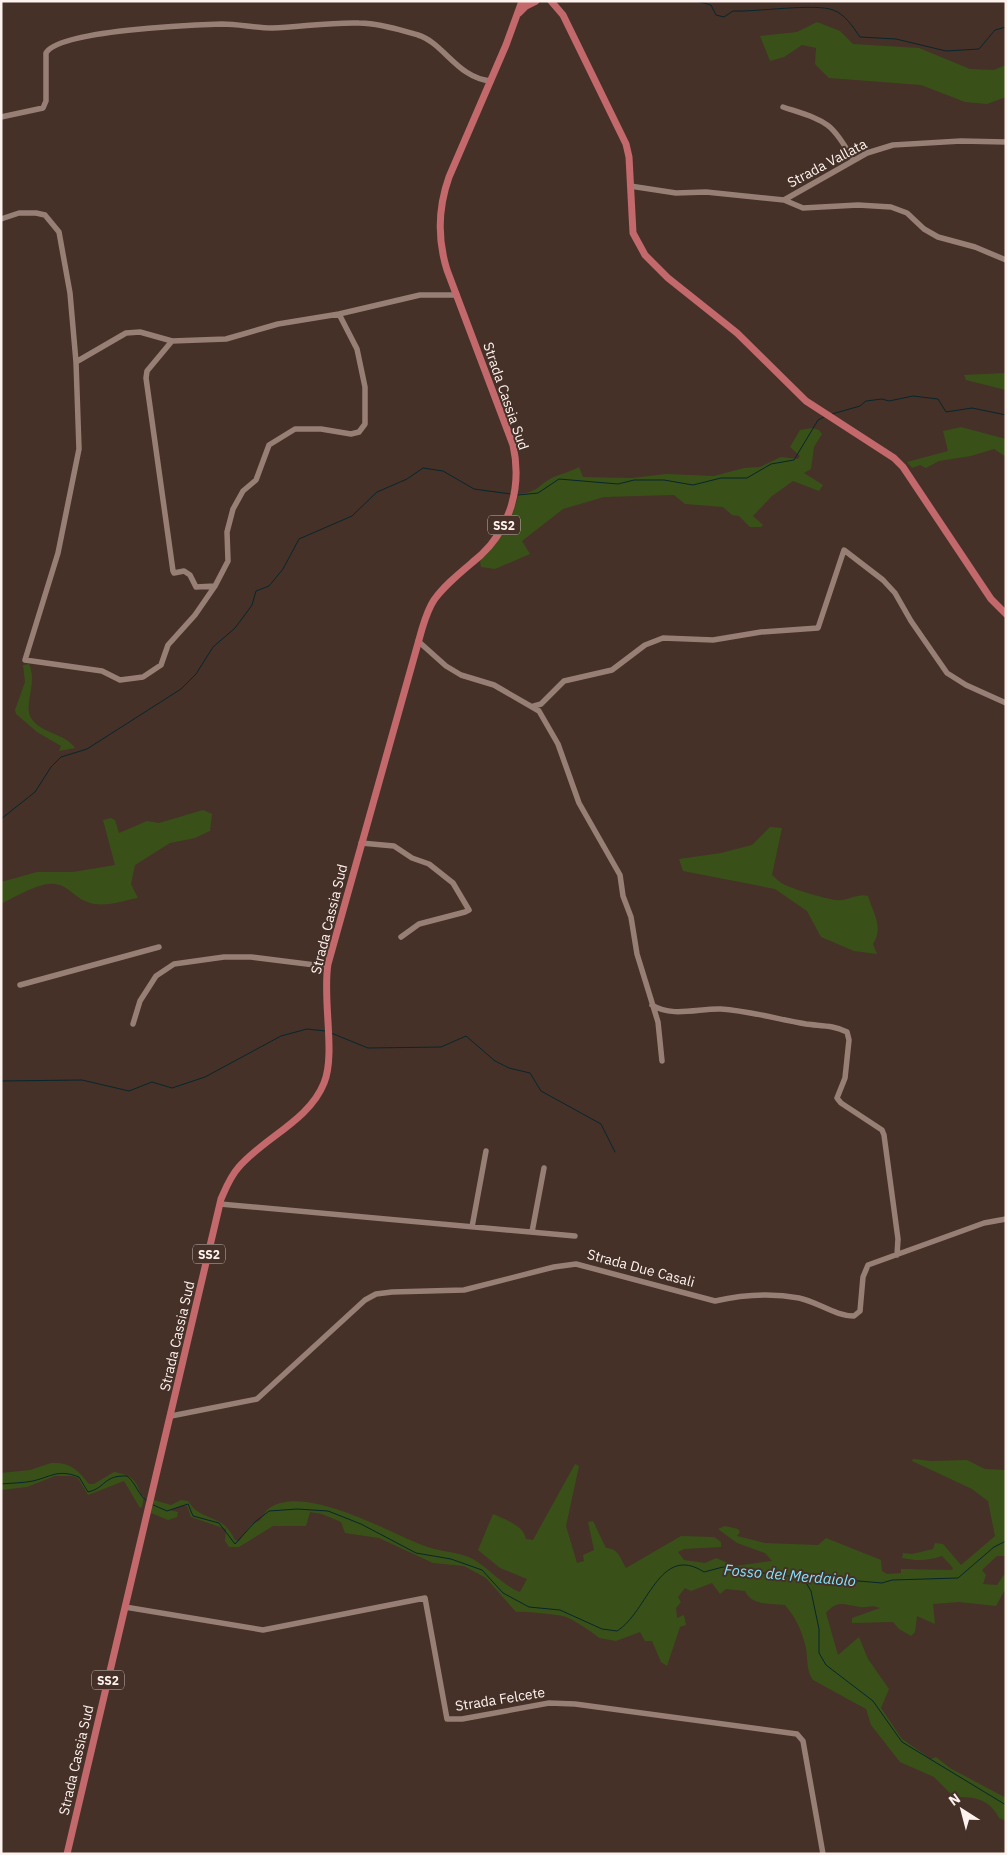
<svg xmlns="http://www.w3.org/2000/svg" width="1007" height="1855" font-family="'IBM Plex Sans',sans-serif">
<rect width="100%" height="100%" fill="#453128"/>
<path fill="#395118" d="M817,22l23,9 13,13 66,4 51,21 24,1 12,-5v32l-19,7 -22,-2 -44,-17 -92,-7 -14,-14 1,-16 -14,-3 -18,12 -14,4 -10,-25 37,-4z
M1006,373v17l-40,-10 -2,-5z
M961,427l45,12v18l-12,-8 -23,7 -32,5 -13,7 -6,-3 -8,3 -5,-6 41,-11 -5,-20z
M812,428l7,2 3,4 -8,13 -3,22 -7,4 19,12 -4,6 -26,-10 -21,15 -19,20 10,9 -2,2h-11l-11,-11 -7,-1 -9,-8 -38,-3 -11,-9 -70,2 -41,12 -41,32 8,13 -35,15 -14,-2 -1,-6c23,-22 30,-37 39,-67 21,-2 19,-10 35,-17 9,-4 16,-5 25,-10l4,10 49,1 34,-4 48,2 30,-8 16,-1 21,-10 17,2 2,-3 -10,-9 10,-17z
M29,664c9,19 -6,41 2,54 10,16 34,15 44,30l-16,3 2,-5 -24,-14 -21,-18 -1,-4 10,-28 -2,-17z
M203,810l9,4 -2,17 -15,7 -25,5 -35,22 -4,19 7,14c-17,3 -36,11 -53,3 -12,-5 -16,-15 -30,-17 -15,-2 -40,13 -54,20v-22l36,-10h36l42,-7 -12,-45 8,-2 4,2 4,13 28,-12 12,2z
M770,827l12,1 -10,47c4,3 8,8 13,10 9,4 48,17 56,15 9,-1 19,-7 27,-4 5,17 16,31 5,48l4,10 -23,-3 -33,-14 -14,-26 -32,-22 -92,-18 -4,-12 42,-6 31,-8z
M913,1459l18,2 36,-1 18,9 21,1v86h-9l-15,14 4,5 -3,9 14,1 9,-13v16l-10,18 -37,-4 -26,2 2,20 -18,-8 -2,16 -4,4 -12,-7 -6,-7 -41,1v-5l28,-10c-8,-4 -12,0 -20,-1 -16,-2 -22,-8 -34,6l12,42 21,-18 9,22 21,30 -8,19 21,31 29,20 5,-2 14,11 56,30v23l-7,-3c-10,-20 -25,-21 -45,-21l-20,-20 -34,-15 -29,-37 -5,-16 -53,-29c-7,-10 -5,-20 -7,-32 -4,-17 -10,-30 -21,-43 -15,-2 -33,1 -40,-14l-19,-2 -6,5 -8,-11 -21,8 -6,-3 -7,9 3,5 -5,6 1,10 7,-3 2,10 -6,2 -13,39 -6,-4 -9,-21h-7l-5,-9 -24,9 -17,-3c-5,-5 -25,-18 -33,-21 -4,-2 -44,-6 -50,-5l-30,-34 -22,-12 -31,-3 -54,-25 -34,-5 -4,-11 -19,-8 -12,-2 -4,14h-33l-34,21h-10l-4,-6 1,-12 -35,-12 -4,-11 -4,-1 -13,5 8,2 -1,5 -9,3 -17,-7 3,-13 17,5 10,-5 7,1c15,23 33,10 47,39l4,1c4,-5 7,-11 12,-16 2,-2 7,-3 9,-5 3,-3 4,-7 7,-10 33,-29 121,22 155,35 16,7 36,6 51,14 17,10 29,26 47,33l7,-13 -27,-11 -22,-18 15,-36c13,6 30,11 33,25l7,1 42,-76 4,2 -13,60 11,37 7,-2 -1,-6 11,-5 -6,-28 5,-1 13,27c13,1 14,10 20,20l55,-32 33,1 7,5v5l-37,2 -6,3 6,8 21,3 11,-5 19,8 37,-5 -7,-8 -28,-10 -19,-14 7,-3 13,3 2,3 -3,4 28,7 53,2 8,-7 55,22 1,11 5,3 14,-1v-4l51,1 1,-2 -11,-12c-14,5 -25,5 -40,2l1,-5 9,1 21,-5 2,-6 8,1 18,21 34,-29 -7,-35 -16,-12 -60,-28z
M51,1463c19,-1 26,6 38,21h5l20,-12c17,3 22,7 27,23l3,1 -2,11 -2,1 -16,-27 -36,14 -10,-17 -6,-2h-17l-28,11 -26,3v-17l29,-3z"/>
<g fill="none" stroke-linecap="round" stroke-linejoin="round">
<path stroke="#07262c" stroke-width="1" d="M696,1l15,4 5,10 8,2 9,-6c24,1 82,-8 100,-1 12,4 20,17 27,27l36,2 50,12 33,-2 16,-19 11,-3
M832,414l28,-8 6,-5 16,-2 7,2 24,-5 25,3 8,13 26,-4 34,7
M518,495l20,-2 21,-14 59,5 16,-4h30l29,5 28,-7h26l24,-14 23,-4 24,-40 6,-3
M1,819l34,-27 16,-25 10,-10 26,-8 94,-60 15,-15 17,-27 22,-19 9,-12 8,-11 4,-14 13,-5 14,-17 16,-30 53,-23 25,-24 30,-13 16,-11 20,3 31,18 37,5
M331,1033l37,15 73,-1 25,-11 29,25 14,7 21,5 11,18 60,33 14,28
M1,1081l81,-1 47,11 23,-9 20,6 33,-11 76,-41 26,-7 18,2
M1,1484c11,-1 22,-1 32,-3 20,-5 25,-12 46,-4l9,15c18,-4 15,-17 39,-16 10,8 10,18 21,26
M151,1504l16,7 21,-7 5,12 26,7 16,21 20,-22 14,-11 28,-2 31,2 33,13 55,29 35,6 31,11 21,23 26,14 31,3 42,19 15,2c31,-19 42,-88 87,-59l19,-5 61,9h18l15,4 18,-1 47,4 10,-3 66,-2 36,-31 12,-6
M802,1576l9,15 8,38v24l7,12 47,36 29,41 104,63"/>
<path stroke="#977f75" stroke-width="5.5" d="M783,107c42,14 48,13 70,53
M1,117l42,-9 3,-7v-48c13,-23 147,-28 176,-29 17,0 33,4 50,4 29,-1 58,-6 87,-5 19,0 42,7 59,12 26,8 39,43 73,46
M630,186l46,7 30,-1 78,8 83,-47 26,-8 68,-4 45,1
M784,200l19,8 55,-3 33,2 16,6 17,16 14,8 37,10 31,13
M1,219l18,-6h17l9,2 14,17 11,61 6,69 3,87 -21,104 -33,107 77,11 18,9 23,-3 18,-12 7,-20 27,-30 20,-29 13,-25 -1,-29 6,-23 10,-18 13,-11 13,-35 26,-16h26l30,5 8,-2 6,-8v-37l-8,-38 -18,-35
M172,341l-25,30 -1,7 27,193 1,2 10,-2 6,4 6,12 19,-1
M76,362l50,-29 14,-1 32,9 54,-2 52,-15 61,-10 81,-19h37
M418,641l28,25 15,9 33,10 45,26 19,33 21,59 41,72 3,21 8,21 6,37 21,68 4,39
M534,706l7,-2 23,-23 48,-11 33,-25 18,-7 50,2 48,-8 57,-4 26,-78 39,30 12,13 16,28 36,52 19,12 40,18
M361,843l33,3 18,12 17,6 24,19 16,27 -4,2 -46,12 -18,13
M20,985l139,-38
M652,1005c20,13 48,3 69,4 29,2 56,10 85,15 14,2 28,1 41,8l2,8 -4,38 -8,20 4,5 41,27 2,5 14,104 -1,16
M133,1024l7,-23 16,-25 18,-12 50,-7h27l64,8 13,-1
M220,1204l355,32
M472,1227l14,-76
M532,1232l12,-64
M171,1416l86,-17 108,-99 11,-6 16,-2 72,-2 90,-23 22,-3 139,37c27,-6 57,-8 84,-3 19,4 36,18 55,18l6,-5 3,-34 5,-12 116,-42 22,-4
M125,1607l138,23 162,-32 22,121h15l87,-16 26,1 222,30 6,7 20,113"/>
<path stroke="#c3686b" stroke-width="7" d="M551,1l12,14 63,129 3,13 4,76 12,22 23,23 69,55 69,68 88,57 9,9 88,132 15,15
M519,13l7,-7 10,-5
M67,1854l154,-655c5,-11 9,-22 17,-31 25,-30 71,-47 86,-85 12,-29 -2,-84 4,-119l94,-335c3,-10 6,-20 12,-29 12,-17 31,-31 47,-45 30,-28 41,-70 32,-110l-66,-175c-10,-32 -9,-62 2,-93l57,-132 16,-44"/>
</g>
<g text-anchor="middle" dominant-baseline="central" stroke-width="4" stroke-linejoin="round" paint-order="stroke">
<g fill="#453128" stroke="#c6b8b3" stroke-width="1">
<rect x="488" y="515.5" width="32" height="19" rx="4"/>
<rect x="193" y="1244.5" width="32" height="19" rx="4"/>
<rect x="92" y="1670.5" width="32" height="19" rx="4"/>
</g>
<g font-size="12" font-weight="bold" fill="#fef2ee">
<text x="504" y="525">SS2</text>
<text x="209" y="1254">SS2</text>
<text x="108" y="1680">SS2</text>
</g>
<g font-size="14" fill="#fef2ee" stroke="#453128">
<text transform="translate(827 163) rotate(-28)">Strada Vallata</text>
<text transform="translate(506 396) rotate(71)">Strada Cassia Sud</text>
<text transform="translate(329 919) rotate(-76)">Strada Cassia Sud</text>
<text transform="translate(641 1268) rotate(15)">Strada Due Casali</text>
<text transform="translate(177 1336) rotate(-77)">Strada Cassia Sud</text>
<text transform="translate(500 1699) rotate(-9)">Strada Felcete</text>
<text transform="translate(76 1760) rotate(-77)">Strada Cassia Sud</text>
</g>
<g font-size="15" font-style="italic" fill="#81e5fb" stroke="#453128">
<text transform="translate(790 1575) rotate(5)">Fosso del Merdaiolo</text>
</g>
</g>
<rect width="1007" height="1855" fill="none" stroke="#fef2ee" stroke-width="5"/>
<g transform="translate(962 1810) rotate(324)" stroke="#453128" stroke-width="4" paint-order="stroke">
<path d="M0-4L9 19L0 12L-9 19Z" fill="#fef2ee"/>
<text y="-8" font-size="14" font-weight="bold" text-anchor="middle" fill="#fef2ee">N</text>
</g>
</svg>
